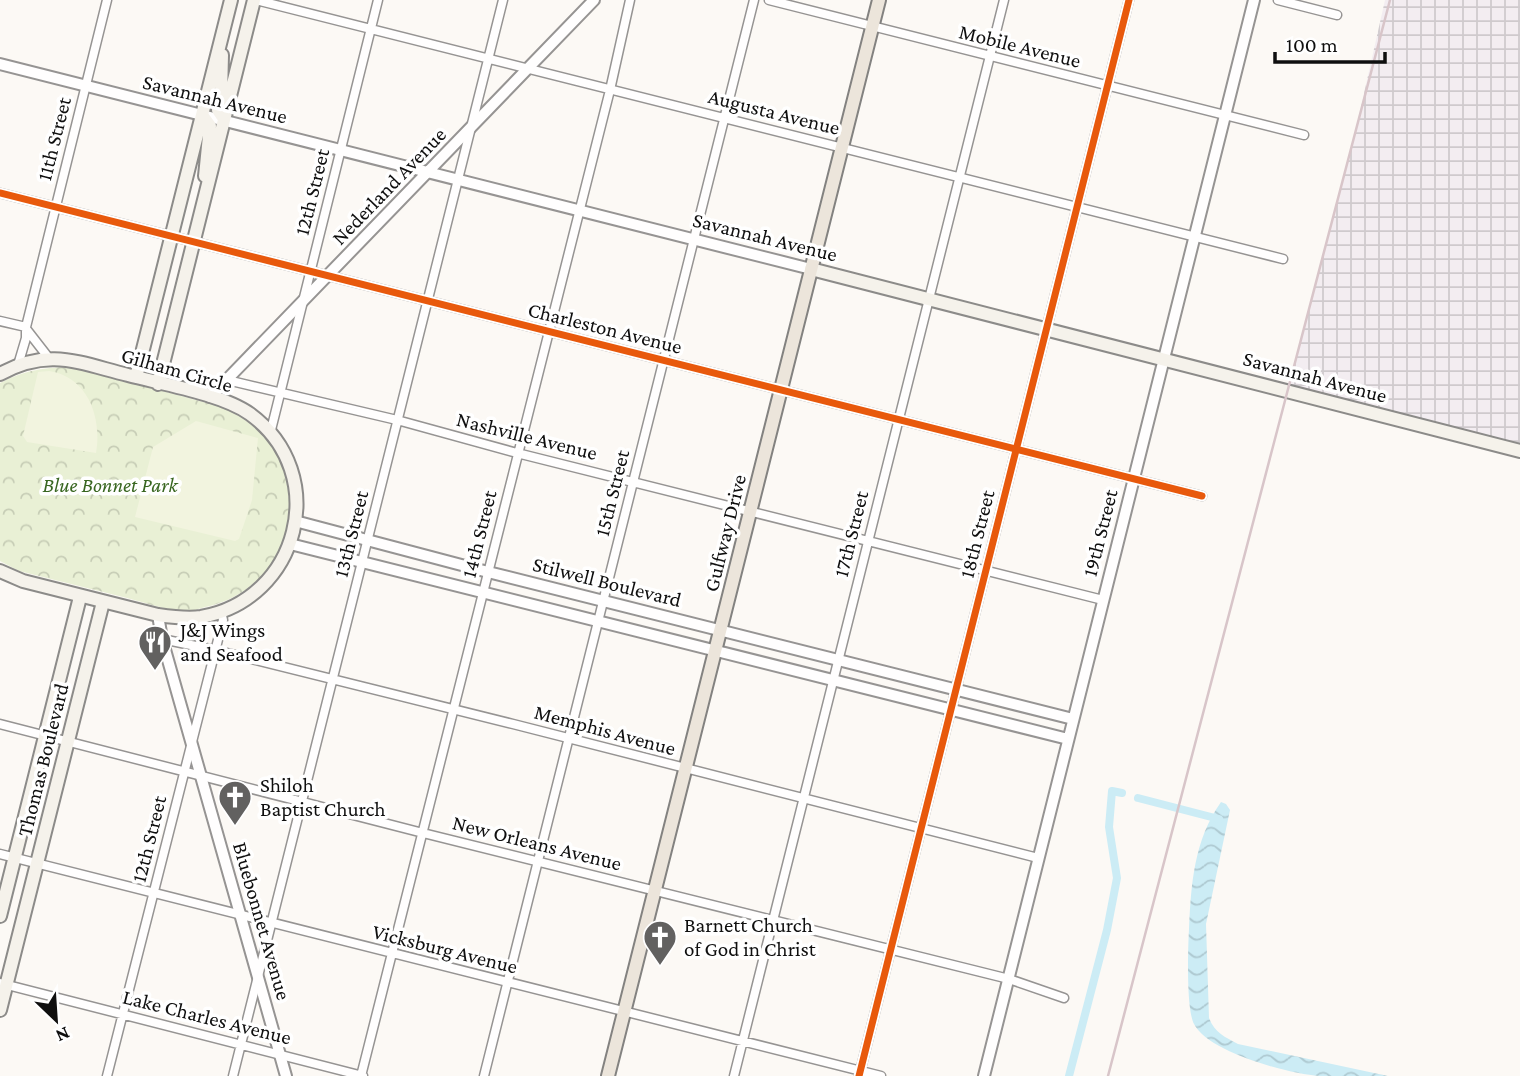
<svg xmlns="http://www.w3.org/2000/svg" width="1520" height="1076" font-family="'Crimson Pro',serif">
<defs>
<pattern id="industrial-grid" width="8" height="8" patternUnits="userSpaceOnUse" patternTransform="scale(1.75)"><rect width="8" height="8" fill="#f3edf1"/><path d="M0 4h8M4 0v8" fill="none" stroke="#cfcacd"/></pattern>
<pattern id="park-crowns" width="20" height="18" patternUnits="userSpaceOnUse" patternTransform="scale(1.75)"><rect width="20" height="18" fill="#e9f0d5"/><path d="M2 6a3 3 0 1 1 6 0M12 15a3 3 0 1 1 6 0" fill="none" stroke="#c7cdb6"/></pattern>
<pattern id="water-waves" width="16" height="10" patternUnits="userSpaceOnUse" patternTransform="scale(1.75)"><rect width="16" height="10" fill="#ccecf5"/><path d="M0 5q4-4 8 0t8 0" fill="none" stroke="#aec9d1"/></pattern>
</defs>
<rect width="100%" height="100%" fill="#fcf9f5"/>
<path fill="url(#industrial-grid)" d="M1385,0h135v451l-232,-61 70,-270z"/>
<path fill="url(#park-crowns)" d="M74,367l148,40c21,10 40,23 53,43 6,8 9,20 11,30 14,56 -18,111 -76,126 -6,1 -14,4 -20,5 -20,1 -43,-8 -63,-13 -36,-9 -72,-18 -108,-27l-19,-10v-178c25,-13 46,-16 74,-16z"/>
<path fill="#f2f4df" d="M49,371c40,6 53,48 47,82l-69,-11 -4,-6 15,-64z
M196,421l62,17 -6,62 -13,39 -4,2 -100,-24 18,-70z"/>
<path fill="url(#water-waves)" d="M1221,802l5,2 4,6 -24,114 3,94c6,15 16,19 29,26l150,32c-23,0 -46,0 -69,0 -30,-2 -111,-24 -125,-52 -8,-15 -6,-76 -5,-95 2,-45 5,-89 32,-127z"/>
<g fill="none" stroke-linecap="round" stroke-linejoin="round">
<path stroke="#ccecf5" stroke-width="8" d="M1138,798l81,21
M1069,1076l38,-146 10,-52 -8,-51 3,-36 10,2"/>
<defs>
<path id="minor" d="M256,0l1027,259
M769,0l535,135
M1278,0l59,15
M0,193l1202,303
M0,321l26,6
M27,330l21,27
M18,365l8,-27v-11l81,-327
M227,380l170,40 120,33 586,147
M270,434l108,-434
M162,639l53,11 298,74 525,134
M0,724l423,109 586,146 55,19
M0,854l881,222
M0,983l363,93
M107,1076l116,-456 -2,-9
M233,1076l270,-1076
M361,1076l249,-986 20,-90
M484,1076l270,-1076
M734,1076l270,-1076
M859,1076l270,-1076"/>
<path id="tertiary" d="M0,64l811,205
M210,397l384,-397
M295,521l193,51 585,147
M290,544l778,195
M158,615l4,24 124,437
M984,1076l270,-1076"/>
<path id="secondary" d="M222,55l-1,40 -3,15 4,6
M202,115l8,11 -5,50
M811,269l709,182
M0,374c49,-27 79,-11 128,1 34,9 94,19 122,39 82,60 49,186 -49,203 -14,2 -29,0 -43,-2l-135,-34 -23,-10
M136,377l95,-377
M158,384l96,-384
M0,916l80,-319
M0,1010l103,-408"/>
<path id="primary" d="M608,1076l271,-1076"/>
</defs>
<use href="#minor" stroke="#969493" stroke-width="11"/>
<use href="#tertiary" stroke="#969493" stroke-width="14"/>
<use href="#secondary" stroke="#8c8b89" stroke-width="16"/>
<use href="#primary" stroke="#838280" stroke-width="16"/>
<use href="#minor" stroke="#fffefe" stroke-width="8"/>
<use href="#tertiary" stroke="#fffefe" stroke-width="10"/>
<use href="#secondary" stroke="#f5f2eb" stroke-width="12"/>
<use href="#primary" stroke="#ece5db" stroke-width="12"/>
<path stroke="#d8c5c9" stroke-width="2.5" d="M1108,1076l282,-1076"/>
<defs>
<path id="cycleway" d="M0,193l1202,303
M859,1076l270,-1076"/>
</defs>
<use href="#cycleway" stroke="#fff" stroke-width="11"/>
<use href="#cycleway" stroke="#e8590c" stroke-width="7"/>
</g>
<defs>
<symbol id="restaurant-pin" viewBox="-11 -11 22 30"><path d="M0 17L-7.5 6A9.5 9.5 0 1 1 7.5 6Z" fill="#626160" stroke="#fff"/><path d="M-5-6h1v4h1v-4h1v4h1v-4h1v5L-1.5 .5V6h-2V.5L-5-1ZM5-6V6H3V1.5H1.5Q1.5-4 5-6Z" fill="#fff"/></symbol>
<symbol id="church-pin" viewBox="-11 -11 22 30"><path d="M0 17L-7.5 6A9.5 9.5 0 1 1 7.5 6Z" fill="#626160" stroke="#fff"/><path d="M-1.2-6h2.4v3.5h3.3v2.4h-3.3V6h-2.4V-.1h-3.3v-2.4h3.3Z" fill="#fff"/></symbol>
</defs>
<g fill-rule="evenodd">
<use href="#restaurant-pin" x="136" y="623" width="38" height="52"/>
<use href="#church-pin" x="216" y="778" width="38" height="52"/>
<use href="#church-pin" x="641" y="918" width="38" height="52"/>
</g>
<g text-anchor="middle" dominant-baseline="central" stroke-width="7" stroke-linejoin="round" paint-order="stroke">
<g font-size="21" fill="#0f0f0f" stroke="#fff">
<text transform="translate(1020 46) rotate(14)">Mobile Avenue</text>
<text transform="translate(215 99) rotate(14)">Savannah Avenue</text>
<text transform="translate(774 112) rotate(14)">Augusta Avenue</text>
<text transform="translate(54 139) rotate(-76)">11th Street</text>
<text transform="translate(389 186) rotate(-46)">Nederland Avenue</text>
<text transform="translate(312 192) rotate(-76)">12th Street</text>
<text transform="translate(765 237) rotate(14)">Savannah Avenue</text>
<text transform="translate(605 328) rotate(14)">Charleston Avenue</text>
<text transform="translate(177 370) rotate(16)">Gilham Circle</text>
<text transform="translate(1315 377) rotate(15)">Savannah Avenue</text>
<text transform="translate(527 436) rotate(14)">Nashville Avenue</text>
<text transform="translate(612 493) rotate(-76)">15th Street</text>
<text transform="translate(725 533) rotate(-76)">Gulfway Drive</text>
<text transform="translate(1100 533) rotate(-76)">19th Street</text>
<text transform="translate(351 534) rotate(-76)">13th Street</text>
<text transform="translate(479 534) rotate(-76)">14th Street</text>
<text transform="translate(851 534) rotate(-76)">17th Street</text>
<text transform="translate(977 534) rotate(-76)">18th Street</text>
<text transform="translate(607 582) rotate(14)">Stilwell Boulevard</text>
<text transform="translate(605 730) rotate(15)">Memphis Avenue</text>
<text transform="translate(43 760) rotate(-76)">Thomas Boulevard</text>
<text transform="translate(149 839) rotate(-76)">12th Street</text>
<text transform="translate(537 843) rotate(14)">New Orleans Avenue</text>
<text transform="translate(262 921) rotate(74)">Bluebonnet Avenue</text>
<text transform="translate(445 949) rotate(14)">Vicksburg Avenue</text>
<text transform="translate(207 1017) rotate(14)">Lake Charles Avenue</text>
</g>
<g font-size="21" font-style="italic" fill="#386620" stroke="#fff">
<text x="110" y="485">Blue Bonnet Park</text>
</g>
<g font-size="21" fill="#0f0f0f" stroke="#fff" text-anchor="start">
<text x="180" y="630">J&amp;J Wings<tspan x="180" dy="24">and Seafood</tspan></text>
<text x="260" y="785">Shiloh<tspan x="260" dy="24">Baptist Church</tspan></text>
<text x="684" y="925">Barnett Church<tspan x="684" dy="24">of God in Christ</tspan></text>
</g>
</g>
<g transform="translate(56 1020) rotate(155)" stroke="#ffffff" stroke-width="5" paint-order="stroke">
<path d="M0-5L12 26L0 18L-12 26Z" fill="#0f0f0f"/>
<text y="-10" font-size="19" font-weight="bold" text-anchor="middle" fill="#0f0f0f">N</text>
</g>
<path d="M1275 52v10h110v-10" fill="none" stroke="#0f0f0f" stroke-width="3.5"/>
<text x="1286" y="52" font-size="21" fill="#0f0f0f" stroke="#ffffff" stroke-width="5" paint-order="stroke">100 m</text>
</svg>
